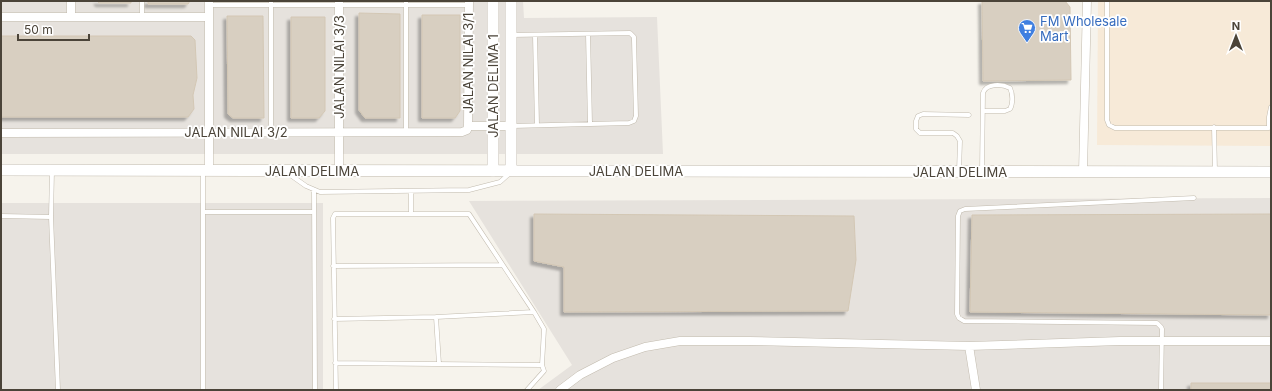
<svg xmlns="http://www.w3.org/2000/svg" width="1272" height="391" font-family="Inter,sans-serif">
<defs>
<filter id="shadow"><feDropShadow dx="-3.5" dy="3.5" stdDeviation="1" flood-color="#0004"/></filter>
</defs>
<rect width="100%" height="100%" fill="#f6f3ec"/>
<path fill="#f7ead8" d="M1098,1h173v145l-174,-1z"/>
<path fill="#e6e2dd" d="M1,1h522l1,17 133,-1 6,137h-662z
M1271,198v192h-733l34,-25 -103,-164z
M1,203h322v187h-322z"/>
<path fill="#d8cfc1" stroke="#d3c7b4" filter="url(#shadow)" d="M97,1h34v2h-32z
M148,1h42l-2,3h-40z
M982,1h83l5,6 1,73 -88,1z
M359,13l41,1v104h-35l-6,-8z
M422,15h38v96l-5,7h-33z
M227,16h36l1,102h-31l-5,-4z
M291,17h34v94l-6,7h-28z
M1,36h190l4,4 2,38 -4,17 1,14 -6,8h-187z
M534,214l320,2 2,44 -8,51 -284,1v-45l-30,-6z
M1271,214v101l-301,-3 2,-97z
M1191,383h80v7h-80z"/>
<g fill="none" stroke-linecap="round" stroke-linejoin="round">
<defs>
<path id="service" d="M142,1v16
M271,1v131
M406,1v131
M1107,1v119l2,5 6,3h154v-11l2,-10
M209,5h260
M588,34l2,90
M511,35l119,-2 4,4v3l2,76 -2,5 -5,2 -117,3
M535,35l2,90
M1214,127l1,44
M52,171l-1,46 7,173
M203,171v219
M959,171l1,-30 -3,-5 -4,-3h-33l-4,-4v-8l2,-5 5,-2 46,1
M982,171l1,-78c3,-10 19,-9 27,-5 3,6 3,16 0,21l-5,2h-22
M289,174l17,12 14,6 149,-2 31,-8 10,-9
M314,190l1,200
M411,191v22
M203,212h111
M1,216l50,1
M333,266l169,-1
M436,317l3,47
M334,319l102,-2 98,-5 10,17 -2,36 2,6 -17,19
M335,363l207,2
M336,390l-3,-172 2,-4h134l65,98
M1161,390l1,-61 -1,-2 -4,-4 -193,-2 -5,-3 -2,-4 1,-98 2,-5 5,-2 229,-11"/>
<path id="minor" d="M209,1v169
M339,1v170
M1,17h208
M71,17v-16
M468,126l1,-125
M468,126h43
M1,133l461,-1 5,-2 1,-4
M1083,172l4,-171
M969,346l7,44
M560,390l20,-15 33,-17 32,-11 35,-6h69l220,5 151,-5h151"/>
<path id="tertiary" d="M493,1v170
M511,1v170
M1,170l1270,2"/>
</defs>
<use href="#service" stroke="#c2bbae" stroke-width="5"/>
<use href="#minor" stroke="#c2bbae" stroke-width="9"/>
<use href="#tertiary" stroke="#c2bbae" stroke-width="12"/>
<use href="#service" stroke="#fff" stroke-width="4"/>
<use href="#minor" stroke="#fff" stroke-width="8"/>
<use href="#tertiary" stroke="#fff" stroke-width="11"/>
</g>
<defs>
<symbol id="supermarket-pin" viewBox="-11 -11 22 30"><path d="M0 17L-7.5 6A9.5 9.5 0 1 1 7.5 6Z" fill="#3f7fe0" stroke="#fff"/><path d="M-6-5.5h2.5l.6 2H6L4.5 2H-2.5L-4.4-4H-6ZM-1.5 3.2a1.3 1.3 0 1 0 .1 0ZM3 3.2a1.3 1.3 0 1 0 .1 0Z" fill="#fff"/></symbol>
</defs>
<g fill-rule="evenodd">
<use href="#supermarket-pin" x="1017" y="18" width="20" height="27"/>
</g>
<g text-anchor="middle" dominant-baseline="central" stroke-width="3.5" stroke-linejoin="round" paint-order="stroke">
<g font-size="13" fill="#366cbe" stroke="#fff" text-anchor="start">
<text x="1040" y="21">FM Wholesale<tspan x="1040" dy="15">Mart</tspan></text>
</g>
<g font-size="13" fill="#4b4439" stroke="#fff">
<text transform="translate(468 63) rotate(-90)">JALAN NILAI 3/1</text>
<text transform="translate(339 67) rotate(-90)">JALAN NILAI 3/3</text>
<text transform="translate(493 86) rotate(-90)">JALAN DELIMA 1</text>
<text x="236" y="132">JALAN NILAI 3/2</text>
<text x="312" y="171">JALAN DELIMA</text>
<text x="636" y="171">JALAN DELIMA</text>
<text x="960" y="172">JALAN DELIMA</text>
</g>
</g>
<rect width="1272" height="391" fill="none" stroke="#4b4439" stroke-width="4"/>
<g transform="translate(1236 36)" stroke="#ffffff" stroke-width="3" paint-order="stroke">
<path d="M0-3L7 15L0 10L-7 15Z" fill="#4b4439"/>
<text y="-6" font-size="11" font-weight="bold" text-anchor="middle" fill="#4b4439">N</text>
</g>
<path d="M18 34v6h71v-6" fill="none" stroke="#4b4439" stroke-width="2"/>
<text x="24" y="34" font-size="12" fill="#4b4439" stroke="#ffffff" stroke-width="3" paint-order="stroke">50 m</text>
</svg>
